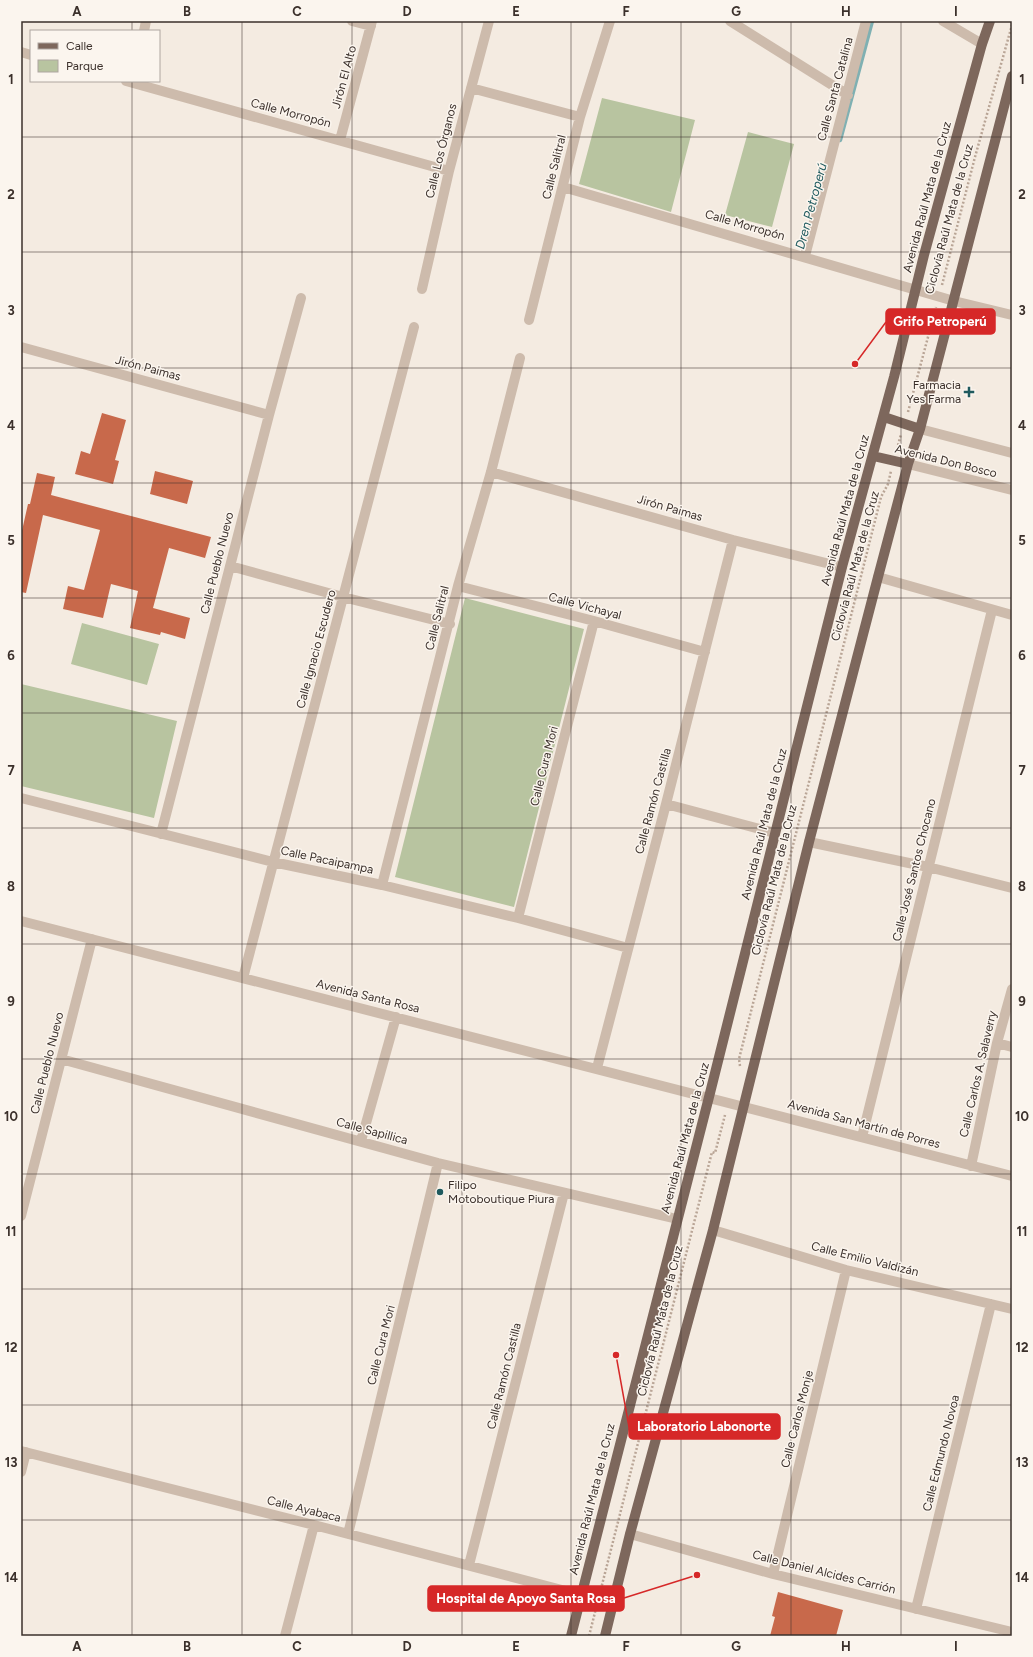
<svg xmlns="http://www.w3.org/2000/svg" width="1033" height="1657" font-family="Figtree,sans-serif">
<rect width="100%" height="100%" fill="#f4ebe1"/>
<path fill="#b8c4a0" d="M602,98l93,22 -24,92 -92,-28z
M748,132l46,12 -22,83 -47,-12z
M465,598l119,31 -70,278 -119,-30z
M82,623l77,21 -12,41 -76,-21z
M21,684l156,37 -23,97 -133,-32z"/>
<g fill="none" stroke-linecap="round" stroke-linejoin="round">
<path stroke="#7fb0b2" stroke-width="4.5" d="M840,140l32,-119"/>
</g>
<path fill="#c8694b" d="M102,413l24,7 -11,40 4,1 -6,23 -38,-10 6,-23 9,3z
M155,471l38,10 -6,23 -37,-10z
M37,473l18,4 -4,18 160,42 -6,21 -36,-10 -16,60 37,10 -5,21 -24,-7 -1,3 -30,-7 8,-37 -27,-7 -8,34 -40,-9 5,-23 16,4 16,-60 -57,-15 -17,78 -5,-1v-57l7,-31h2z
M778,1592l65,18 -7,26h-66l5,-19 -3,-1z"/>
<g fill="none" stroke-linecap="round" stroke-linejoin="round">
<path stroke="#b9a596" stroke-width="2.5" stroke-dasharray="2 2" stroke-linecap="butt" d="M942,285l33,-128 37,-132
M908,412l28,-105
M897,449l4,-15
M740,1066l-1,-7 142,-562 7,-13 3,-13
M589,1636l123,-484 3,1 10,-38"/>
<path stroke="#cdbbac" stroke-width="10" d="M352,21l19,5
M730,21l118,74
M943,21l39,23
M144,31l2,-10
M21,52l10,3
M126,81l323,90
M471,88l109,29
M340,140l32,-119
M563,187l391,114 58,14
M805,256l61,-235
M422,289l27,-118 40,-150
M529,320l51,-203 30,-96
M21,347l248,68
M920,429l92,24
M908,464l104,26
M491,472l242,68 109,27
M230,566l113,31 107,27
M878,577l134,38
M458,586l136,35 111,31
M21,798l252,64 109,23 136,33 110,30
M666,804l109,29
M161,834l108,-419 32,-117
M809,842l119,25 84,21
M382,885l76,-299 33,-114 29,-114
M518,918l76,-297
M21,921l991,255
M243,978l171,-651
M997,1043l15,4
M61,1059l377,104 239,56
M597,1068l69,-264 67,-264
M862,1137l130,-527
M361,1141l35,-124
M971,1166l26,-123 15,-54
M21,1216l71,-277
M713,1230l133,40 166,39
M21,1451l293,74 267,70
M21,1472l5,-20
M348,1534l90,-371
M630,1534l143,40 239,58
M469,1565l95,-372
M773,1574l73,-304
M916,1609l75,-305
M285,1636l29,-111"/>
<path stroke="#7d675c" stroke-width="10" d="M884,417l36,12
M873,456l35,8
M571,1636l138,-539 133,-530 52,-190 30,-122 58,-211 8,-23
M605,1636l25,-102 83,-304 96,-388 69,-265 30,-113 12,-35 92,-353"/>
</g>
<path fill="none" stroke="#3b302b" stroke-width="1" stroke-opacity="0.55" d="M132,21v10M242,21v1615M352,21v1615M462,21v1615M571,21v1615M681,21v1615M791,21v1615M901,21v1615M132,81v1555M21,137h991M21,252h991M21,368h991M21,483h991M21,598h991M21,713h991M21,828h991M21,944h991M21,1059h991M21,1174h991M21,1289h991M21,1405h991M21,1520h991"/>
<g fill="#1f5a5e" stroke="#fbf5ee" stroke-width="1.5">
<path d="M967 386h4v4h4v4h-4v4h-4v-4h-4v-4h4z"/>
<circle cx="440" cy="1192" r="4"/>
</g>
<g text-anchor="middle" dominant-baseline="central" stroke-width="3" stroke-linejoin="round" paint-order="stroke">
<g font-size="12" fill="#3b302b" stroke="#fbf5ee">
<text transform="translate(344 77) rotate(-75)">Jirón El Alto</text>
<text transform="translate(835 89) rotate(-75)">Calle Santa Catalina</text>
<text transform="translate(291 113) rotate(15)">Calle Morropón</text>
<text transform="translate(441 151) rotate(-76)">Calle Los Órganos</text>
<text transform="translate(554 167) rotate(-76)">Calle Salitral</text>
<text transform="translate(927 197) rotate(-75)">Avenida Raúl Mata de la Cruz</text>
<text transform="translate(949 219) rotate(-75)">Ciclovía Raúl Mata de la Cruz</text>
<text transform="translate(745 225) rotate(16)">Calle Morropón</text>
<text transform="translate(148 368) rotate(15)">Jirón Paimas</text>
<text transform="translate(946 461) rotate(14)">Avenida Don Bosco</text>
<text transform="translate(670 508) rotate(16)">Jirón Paimas</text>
<text transform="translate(845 510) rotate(-75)">Avenida Raúl Mata de la Cruz</text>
<text transform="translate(217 563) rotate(-76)">Calle Pueblo Nuevo</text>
<text transform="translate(855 566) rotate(-75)">Ciclovía Raúl Mata de la Cruz</text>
<text transform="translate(585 606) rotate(15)">Calle Vichayal</text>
<text transform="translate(437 618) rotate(-76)">Calle Salitral</text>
<text transform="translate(316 649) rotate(-75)">Calle Ignacio Escudero</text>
<text transform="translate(544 766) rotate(-76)">Calle Cura Mori</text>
<text transform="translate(653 801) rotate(-75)">Calle Ramón Castilla</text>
<text transform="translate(764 824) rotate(-76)">Avenida Raúl Mata de la Cruz</text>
<text transform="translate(327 860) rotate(12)">Calle Pacaipampa</text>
<text transform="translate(914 870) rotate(-76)">Calle José Santos Chocano</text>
<text transform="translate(774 880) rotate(-76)">Ciclovía Raúl Mata de la Cruz</text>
<text transform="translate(368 996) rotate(14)">Avenida Santa Rosa</text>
<text transform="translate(47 1063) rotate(-76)">Calle Pueblo Nuevo</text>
<text transform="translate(978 1074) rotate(-77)">Calle Carlos A. Salaverry</text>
<text transform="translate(864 1124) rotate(15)">Avenida San Martín de Porres</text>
<text transform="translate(372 1131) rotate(15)">Calle Sapillica</text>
<text transform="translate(685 1138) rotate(-75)">Avenida Raúl Mata de la Cruz</text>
<text transform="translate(865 1259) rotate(14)">Calle Emilio Valdizán</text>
<text transform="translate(660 1321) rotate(-76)">Ciclovía Raúl Mata de la Cruz</text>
<text transform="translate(381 1345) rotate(-76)">Calle Cura Mori</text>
<text transform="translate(504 1376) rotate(-76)">Calle Ramón Castilla</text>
<text transform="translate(797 1419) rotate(-76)">Calle Carlos Monje</text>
<text transform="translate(941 1453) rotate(-76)">Calle Edmundo Novoa</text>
<text transform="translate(592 1499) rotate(-76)">Avenida Raúl Mata de la Cruz</text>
<text transform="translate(304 1509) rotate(14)">Calle Ayabaca</text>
<text transform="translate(824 1572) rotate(14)">Calle Daniel Alcides Carrión</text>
</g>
<g font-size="12" fill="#3b302b" stroke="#fbf5ee" text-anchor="end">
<text x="961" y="385">Farmacia<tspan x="961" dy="14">Yes Farma</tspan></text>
<text x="448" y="1185" text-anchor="start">Filipo<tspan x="448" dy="14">Motoboutique Piura</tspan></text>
</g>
<g font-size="13" font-style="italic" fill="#1f5a5e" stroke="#fbf5ee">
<text transform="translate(811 206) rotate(-75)">Dren Petroperú</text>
</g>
</g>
<path fill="none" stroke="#d62828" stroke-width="1.5" d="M855 364L886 322M616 1355L629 1427M697 1575L624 1598"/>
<g fill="#d62828" stroke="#fbf5ee" stroke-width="1.5">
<circle cx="855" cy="364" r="4"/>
<circle cx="616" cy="1355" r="4"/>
<circle cx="697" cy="1575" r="4"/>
</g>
<g fill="#d62828" stroke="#d62828" stroke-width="1.5">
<rect x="886" y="309" width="109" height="25" rx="4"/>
<rect x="629" y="1414" width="151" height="25" rx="4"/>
<rect x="428" y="1586" width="196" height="25" rx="4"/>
</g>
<g font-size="13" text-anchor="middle" font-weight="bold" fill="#fff">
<text x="940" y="326">Grifo Petroperú</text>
<text x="704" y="1431">Laboratorio Labonorte</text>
<text x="526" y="1603">Hospital de Apoyo Santa Rosa</text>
</g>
<rect width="1033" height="1657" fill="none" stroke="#fbf5ee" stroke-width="44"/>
<rect x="30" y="30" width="130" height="52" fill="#fbf5ee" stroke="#aea6a0"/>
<rect x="38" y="43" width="20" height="6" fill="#7d675c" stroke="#aea6a0"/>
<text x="66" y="50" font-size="12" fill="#3b302b">Calle</text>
<rect x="38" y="60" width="20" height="12" fill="#b8c4a0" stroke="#aea6a0"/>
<text x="66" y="70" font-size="12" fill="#3b302b">Parque</text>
<rect x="22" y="22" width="989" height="1613" fill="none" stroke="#3b302b" stroke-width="1.5"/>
<g font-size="13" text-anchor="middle" font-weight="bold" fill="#3b302b">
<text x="77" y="16">A</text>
<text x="187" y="16">B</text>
<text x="297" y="16">C</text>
<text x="407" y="16">D</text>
<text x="516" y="16">E</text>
<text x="626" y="16">F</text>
<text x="736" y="16">G</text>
<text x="846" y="16">H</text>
<text x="956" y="16">I</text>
<text x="11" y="84">1</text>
<text x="1022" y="84">1</text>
<text x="11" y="199">2</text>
<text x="1022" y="199">2</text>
<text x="11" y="315">3</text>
<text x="1022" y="315">3</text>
<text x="11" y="430">4</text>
<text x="1022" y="430">4</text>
<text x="11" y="545">5</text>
<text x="1022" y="545">5</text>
<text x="11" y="660">6</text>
<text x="1022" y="660">6</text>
<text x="11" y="775">7</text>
<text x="1022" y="775">7</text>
<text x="11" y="891">8</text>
<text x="1022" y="891">8</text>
<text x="11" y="1006">9</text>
<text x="1022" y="1006">9</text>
<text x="11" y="1121">10</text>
<text x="1022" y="1121">10</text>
<text x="11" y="1236">11</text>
<text x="1022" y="1236">11</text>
<text x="11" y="1352">12</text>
<text x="1022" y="1352">12</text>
<text x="11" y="1467">13</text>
<text x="1022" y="1467">13</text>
<text x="11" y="1582">14</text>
<text x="1022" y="1582">14</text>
<text x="77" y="1651">A</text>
<text x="187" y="1651">B</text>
<text x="297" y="1651">C</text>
<text x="407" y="1651">D</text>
<text x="516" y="1651">E</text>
<text x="626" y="1651">F</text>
<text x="736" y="1651">G</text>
<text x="846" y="1651">H</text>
<text x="956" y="1651">I</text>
</g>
</svg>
